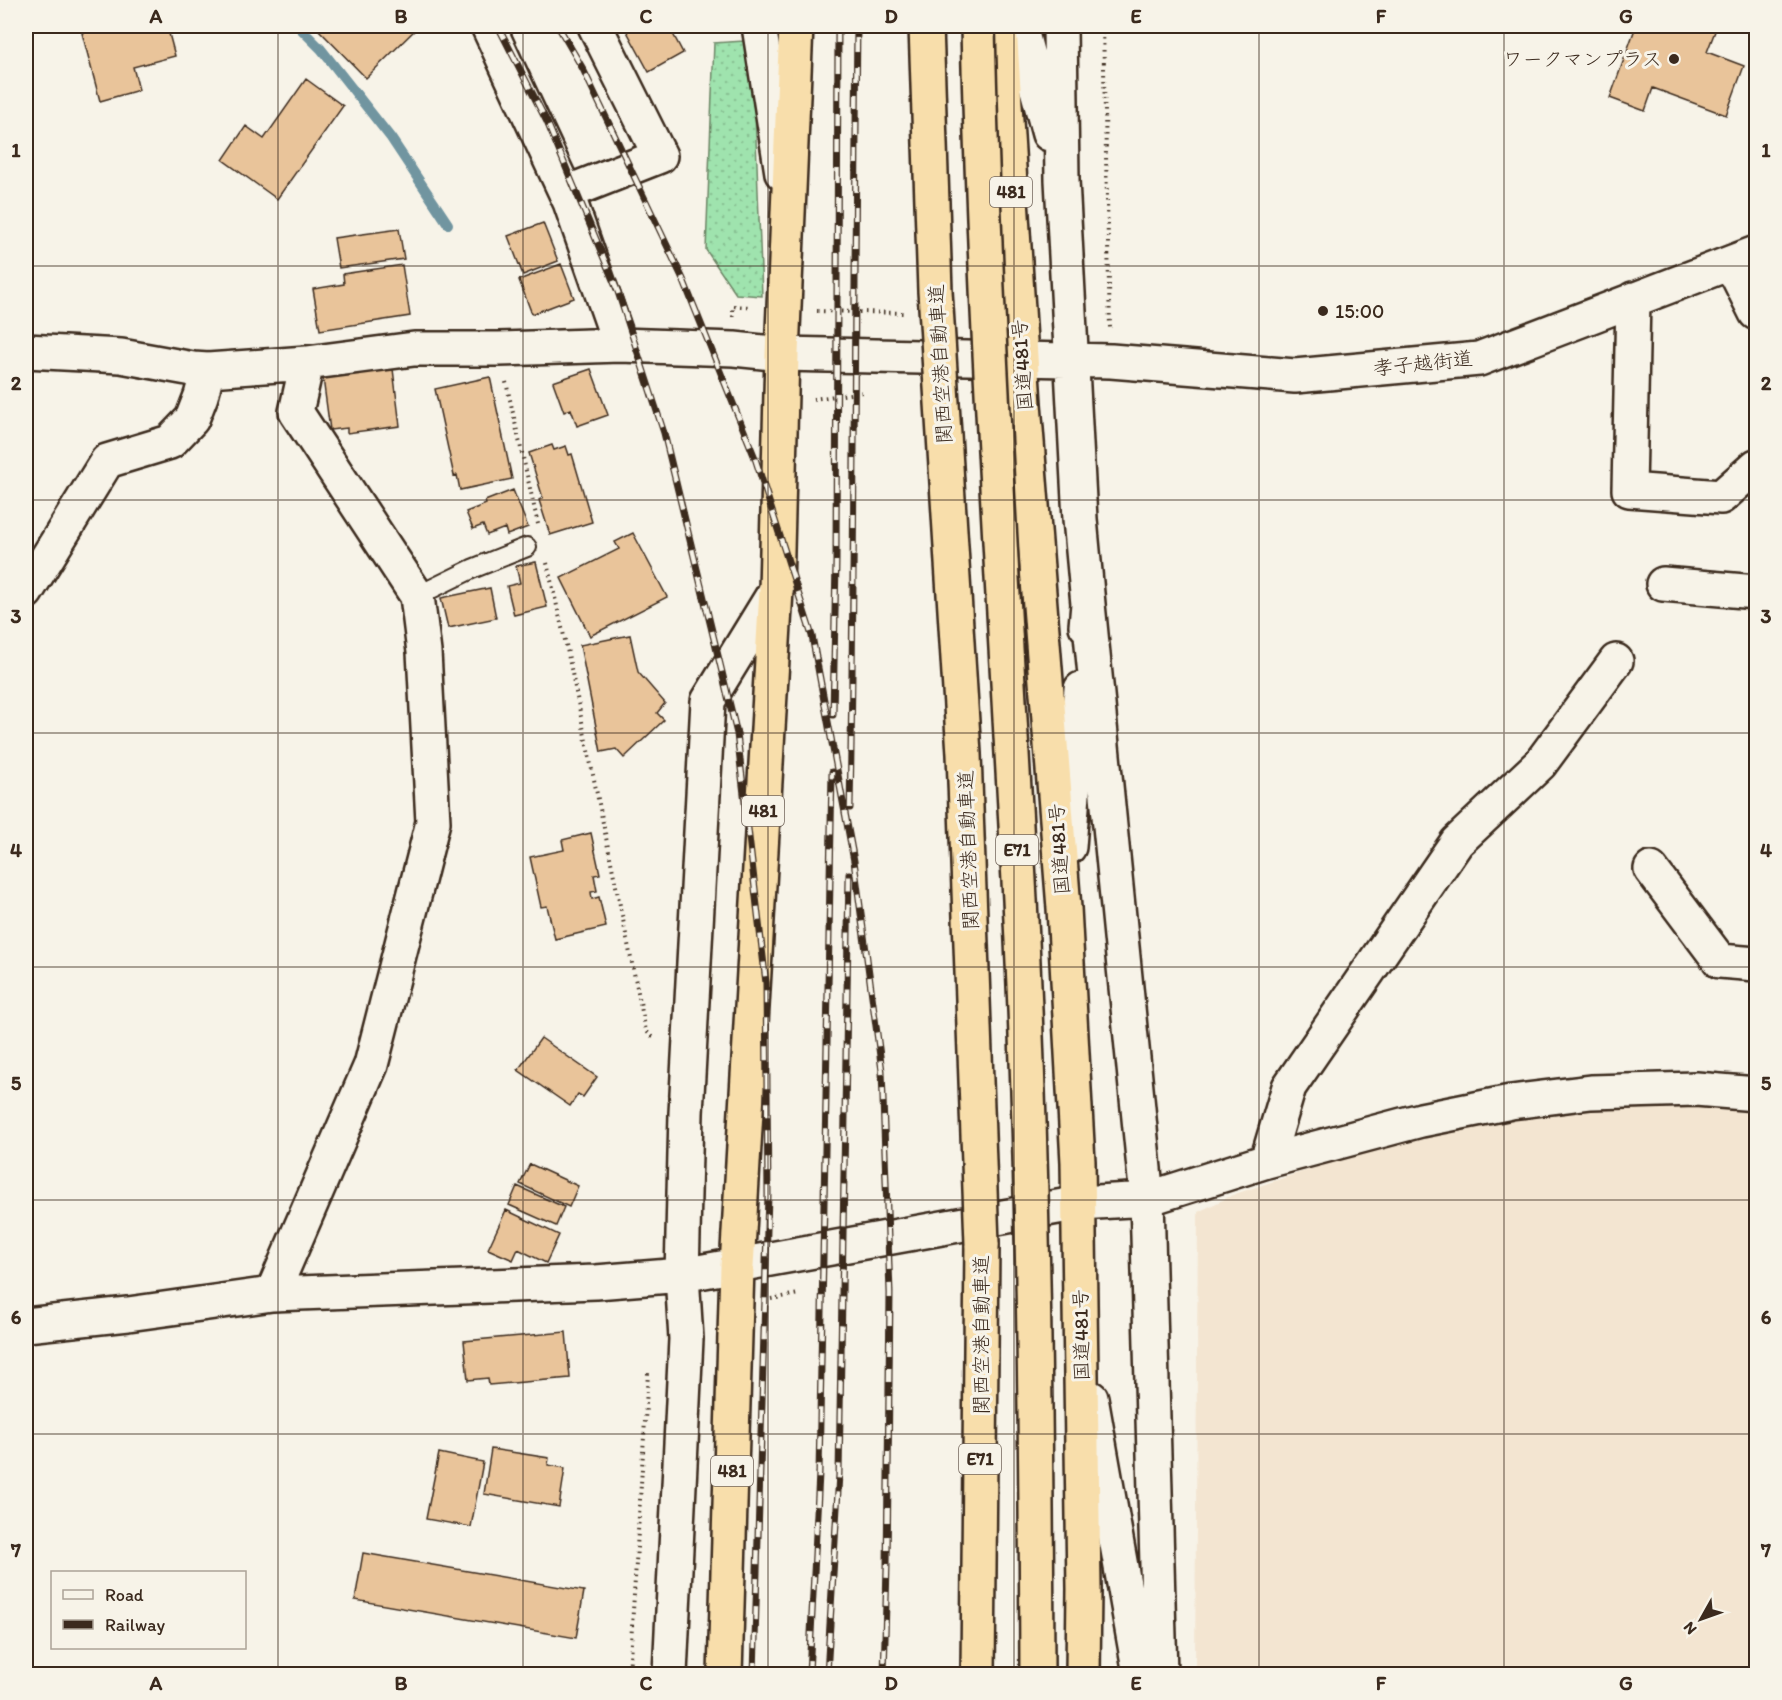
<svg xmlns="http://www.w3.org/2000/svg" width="1782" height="1700" font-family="Itim,'Klee One',sans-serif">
<defs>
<pattern id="grass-dots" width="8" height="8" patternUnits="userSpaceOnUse" patternTransform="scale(1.5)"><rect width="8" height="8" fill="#9fe3ae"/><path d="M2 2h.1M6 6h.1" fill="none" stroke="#8ac395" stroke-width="1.8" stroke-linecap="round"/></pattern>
</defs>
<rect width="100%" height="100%" fill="#f7f3e8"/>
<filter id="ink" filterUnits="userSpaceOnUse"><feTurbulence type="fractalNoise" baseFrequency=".0167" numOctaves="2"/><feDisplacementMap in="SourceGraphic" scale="12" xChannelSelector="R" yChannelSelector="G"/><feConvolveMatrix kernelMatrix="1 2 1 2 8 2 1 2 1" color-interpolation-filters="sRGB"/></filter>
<g filter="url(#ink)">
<path fill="#f3e5d1" d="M1673,1104l83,6v564h-561l3,-462 37,-18 166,-55 130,-26 49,-6z"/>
<path fill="url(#grass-dots)" stroke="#6d8666" stroke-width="1.5" d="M744,41l11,72 7,183 -26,-2 -30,-44 8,-207z"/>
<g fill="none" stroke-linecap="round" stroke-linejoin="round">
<path stroke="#7195a0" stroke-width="10" d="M298,26l23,23 70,89 57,86"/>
</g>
<path fill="#e9c49a" stroke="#3b2a1e" stroke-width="1.5" d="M111,26h56l8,30 -42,11 6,23 -39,11 -18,-68z
M315,26h104l-53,52z
M624,26h50l2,3 -4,3 11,21 -34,19z
M1636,26h81l-10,26 37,14 -18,49 -73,-27 -8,23 -35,-13z
M306,79l37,27 -66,93 -54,-39 23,-34 18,13z
M543,223l15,38 -35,14 -15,-39z
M399,229l5,30 -65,9 -5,-30z
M561,264l13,34 -42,16 -13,-34z
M402,265l8,51 -90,14 -7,-41 31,-5 -1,-10z
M393,369l7,57 -53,7v-5l-17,2 -7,-52z
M591,369l17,46 -31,11 -6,-17 -7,3 -11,-30z
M490,377l22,102 -52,11 -3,-15 -3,1 -19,-87z
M552,445l2,5 12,-4 3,9 3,-1 20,68 -42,13 -11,-35 4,-2 -14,-45z
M513,490l15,37 -21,8 -2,-7 -18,7 -4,-10 -10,4 -7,-17 20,-8 -1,-3z
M633,533l34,64 -77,39 -29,-58 58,-29 -4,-7z
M536,562l11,45 -33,8 -7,-29 13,-3 -4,-17z
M490,588l6,30 -48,10 -7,-30z
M630,635l8,37 27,31 -8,10 7,7 -40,38 -8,-9 -15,3 -21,-107z
M591,833l9,41 -6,1 3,16 -6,1 1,7 7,-2 7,30 -51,12 -8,-33 -6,1 -11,-50 34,-7 -2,-10z
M541,1038l56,39 -14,20 -5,-3 -8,12 -52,-36z
M530,1164l48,22 -9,21 -49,-23z
M517,1186l47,21 -8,19 -47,-21z
M506,1210l53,25 -13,28 -28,-14 -5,11 -25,-11z
M566,1332l4,46 -81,7 -1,-7 -20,2 -4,-39z
M491,1449l58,9 -1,7 17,3 -6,39 -75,-13z
M439,1453l44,9 -12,65 -45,-8z
M363,1553l221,38 -8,47 -221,-38z"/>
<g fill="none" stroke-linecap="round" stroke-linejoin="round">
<defs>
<path id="lane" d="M417,596l55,-27 55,-22"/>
<path id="street" d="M488,26l82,176 50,143
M759,26l23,147
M1020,26l29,108
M1060,26l2,154 18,339 8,85 -2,22
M566,193l94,-37 -65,-130
M1731,263l25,50
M1633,299l-4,191 92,7 35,-31
M26,351l95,5 72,13 15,1 99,-7 107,-14h85l121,-4 114,4 48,5 329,7 184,15 184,-17 277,-106
M1663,584l93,8
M26,592l81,-131 63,-19 22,-23 9,-23 7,-26
M1088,604l59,595 13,475
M1069,847l12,-158
M1651,869l69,92 36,3
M1267,1161l22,-74 168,-245 83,-78 76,-103
M272,1294l99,-229 62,-243 -9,-170 -7,-56 -121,-184 11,-49
M26,1325l102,-11 144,-20 324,-12 86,-7 398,-72 67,-4 120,-38 154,-41 90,-18 80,-10 105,-3 60,5
M1091,1398l49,276
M670,1674l16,-335 -4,-64 4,-162 22,-412 68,-111"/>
<path id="highway" d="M1000,26l24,378 40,504 14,254 6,427 -1,85
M725,1674l12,-407 39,-677 6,-236 14,-328
M978,1674l4,-430"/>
</defs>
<use href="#lane" stroke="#3b2a1e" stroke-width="22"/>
<use href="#street" stroke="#3b2a1e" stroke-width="38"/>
<use href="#highway" stroke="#3b2a1e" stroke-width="38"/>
<path stroke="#3b2a1e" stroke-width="4" stroke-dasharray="1.5 4.5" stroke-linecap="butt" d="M1103,26l7,302
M817,311l86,2
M733,317v-11l17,1
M506,382l32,142
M813,399l52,-7
M547,563l20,86 79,382 9,8
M771,1299l28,-5
M629,1674l19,-301"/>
<use href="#lane" stroke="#f7f3e8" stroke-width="18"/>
<use href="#street" stroke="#f7f3e8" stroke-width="33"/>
<use href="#highway" stroke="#f8deab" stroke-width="33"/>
<defs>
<path id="rail" d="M498,26l49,96 71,170 46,141 73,301 29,249 2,212 -14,479
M558,26l25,43 100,210 72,179 57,178 42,225 28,210 8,222 -3,274 -3,107
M833,715l3,-153 2,-536
M850,808c5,-261 4,-522 7,-782
M809,1674l10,-201 13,-701
M827,1674l12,-200 10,-600"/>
</defs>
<use href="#rail" stroke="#3b2a1e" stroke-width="7"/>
<use href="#rail" stroke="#f7f3e8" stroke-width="4.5" stroke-dasharray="14" stroke-linecap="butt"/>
<defs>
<path id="highway-bridge" d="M926,26l9,265 29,463 18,490
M978,26c6,279 25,557 40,836 15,271 18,542 19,812"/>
</defs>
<use href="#highway-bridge" stroke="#3b2a1e" stroke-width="38" stroke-linecap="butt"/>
<use href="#highway-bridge" stroke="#f8deab" stroke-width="33"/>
</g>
</g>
<path fill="none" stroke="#3b2a1e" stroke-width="1.5" stroke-opacity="0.55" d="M278,26v1648M523,26v1648M768,26v1648M1014,26v1648M1259,26v1648M1504,26v1648M26,266h1730M26,500h1730M26,733h1730M26,967h1730M26,1200h1730M26,1434h1730"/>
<g fill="#3b2a1e" stroke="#f7f3e8" stroke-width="2">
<circle cx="1674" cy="59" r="6"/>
<circle cx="1323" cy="311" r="6"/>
</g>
<g text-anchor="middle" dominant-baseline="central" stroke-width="6" stroke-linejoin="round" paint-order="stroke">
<g fill="#f7f3e8" stroke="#73665b" stroke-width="1.5">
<rect x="990" y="177" width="42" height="30" rx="4.5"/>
<rect x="742" y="796" width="42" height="30" rx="4.5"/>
<rect x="996" y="835" width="42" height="30" rx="4.5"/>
<rect x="959" y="1444" width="42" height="30" rx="4.5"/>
<rect x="711" y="1456" width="42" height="30" rx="4.5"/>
</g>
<g font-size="18" font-weight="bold" fill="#3b2a1e">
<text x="1011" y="192">481</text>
<text x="763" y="811">481</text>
<text x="1017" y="850">E71</text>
<text x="980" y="1459">E71</text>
<text x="732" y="1471">481</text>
</g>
<g font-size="20" fill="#3b2a1e" stroke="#f7f3e8" text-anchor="end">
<text x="1662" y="59">ワークマンプラス</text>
<text x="1335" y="311" text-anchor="start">15:00</text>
</g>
<g font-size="20" fill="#3b2a1e" stroke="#f7f3e8">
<text transform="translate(1423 363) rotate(-6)">孝子越街道</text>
<text transform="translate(940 364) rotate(-93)">関西空港自動車道</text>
<text transform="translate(1022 365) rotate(-94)">国道481号</text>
<text transform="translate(1059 849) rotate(-94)">国道481号</text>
<text transform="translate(968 850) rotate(-92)">関西空港自動車道</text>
<text transform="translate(981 1335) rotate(-90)">関西空港自動車道</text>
<text transform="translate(1081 1335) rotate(-91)">国道481号</text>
</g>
</g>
<rect width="1782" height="1700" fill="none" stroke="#f7f3e8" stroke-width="66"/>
<rect x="51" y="1571" width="195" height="78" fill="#f7f3e8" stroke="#aca397" stroke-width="1.5"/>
<rect x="63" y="1590" width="30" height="9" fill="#f7f3e8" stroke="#aca397" stroke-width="1.5"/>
<text x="105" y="1601" font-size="18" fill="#3b2a1e">Road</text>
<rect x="63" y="1620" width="30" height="9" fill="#3b2a1e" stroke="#aca397" stroke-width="1.5"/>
<text x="105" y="1631" font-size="18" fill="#3b2a1e">Railway</text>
<g transform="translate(1701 1619) rotate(230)" stroke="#f7f3e8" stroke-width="4.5" paint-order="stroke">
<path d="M0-4.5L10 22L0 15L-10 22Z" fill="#3b2a1e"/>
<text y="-9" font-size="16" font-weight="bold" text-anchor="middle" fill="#3b2a1e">N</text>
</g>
<rect x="33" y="33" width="1716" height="1634" fill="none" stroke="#3b2a1e" stroke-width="2"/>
<g font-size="20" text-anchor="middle" font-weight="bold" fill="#3b2a1e">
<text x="156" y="23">A</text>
<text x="401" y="23">B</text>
<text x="646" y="23">C</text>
<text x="891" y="23">D</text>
<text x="1136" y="23">E</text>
<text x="1381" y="23">F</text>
<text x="1626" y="23">G</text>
<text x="16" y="157">1</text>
<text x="1766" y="157">1</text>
<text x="16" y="390">2</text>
<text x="1766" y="390">2</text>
<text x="16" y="623">3</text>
<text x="1766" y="623">3</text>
<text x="16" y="857">4</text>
<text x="1766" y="857">4</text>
<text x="16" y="1090">5</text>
<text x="1766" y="1090">5</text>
<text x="16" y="1324">6</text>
<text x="1766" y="1324">6</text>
<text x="16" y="1557">7</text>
<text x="1766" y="1557">7</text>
<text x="156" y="1690">A</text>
<text x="401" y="1690">B</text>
<text x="646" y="1690">C</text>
<text x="891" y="1690">D</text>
<text x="1136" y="1690">E</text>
<text x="1381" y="1690">F</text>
<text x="1626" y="1690">G</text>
</g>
</svg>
